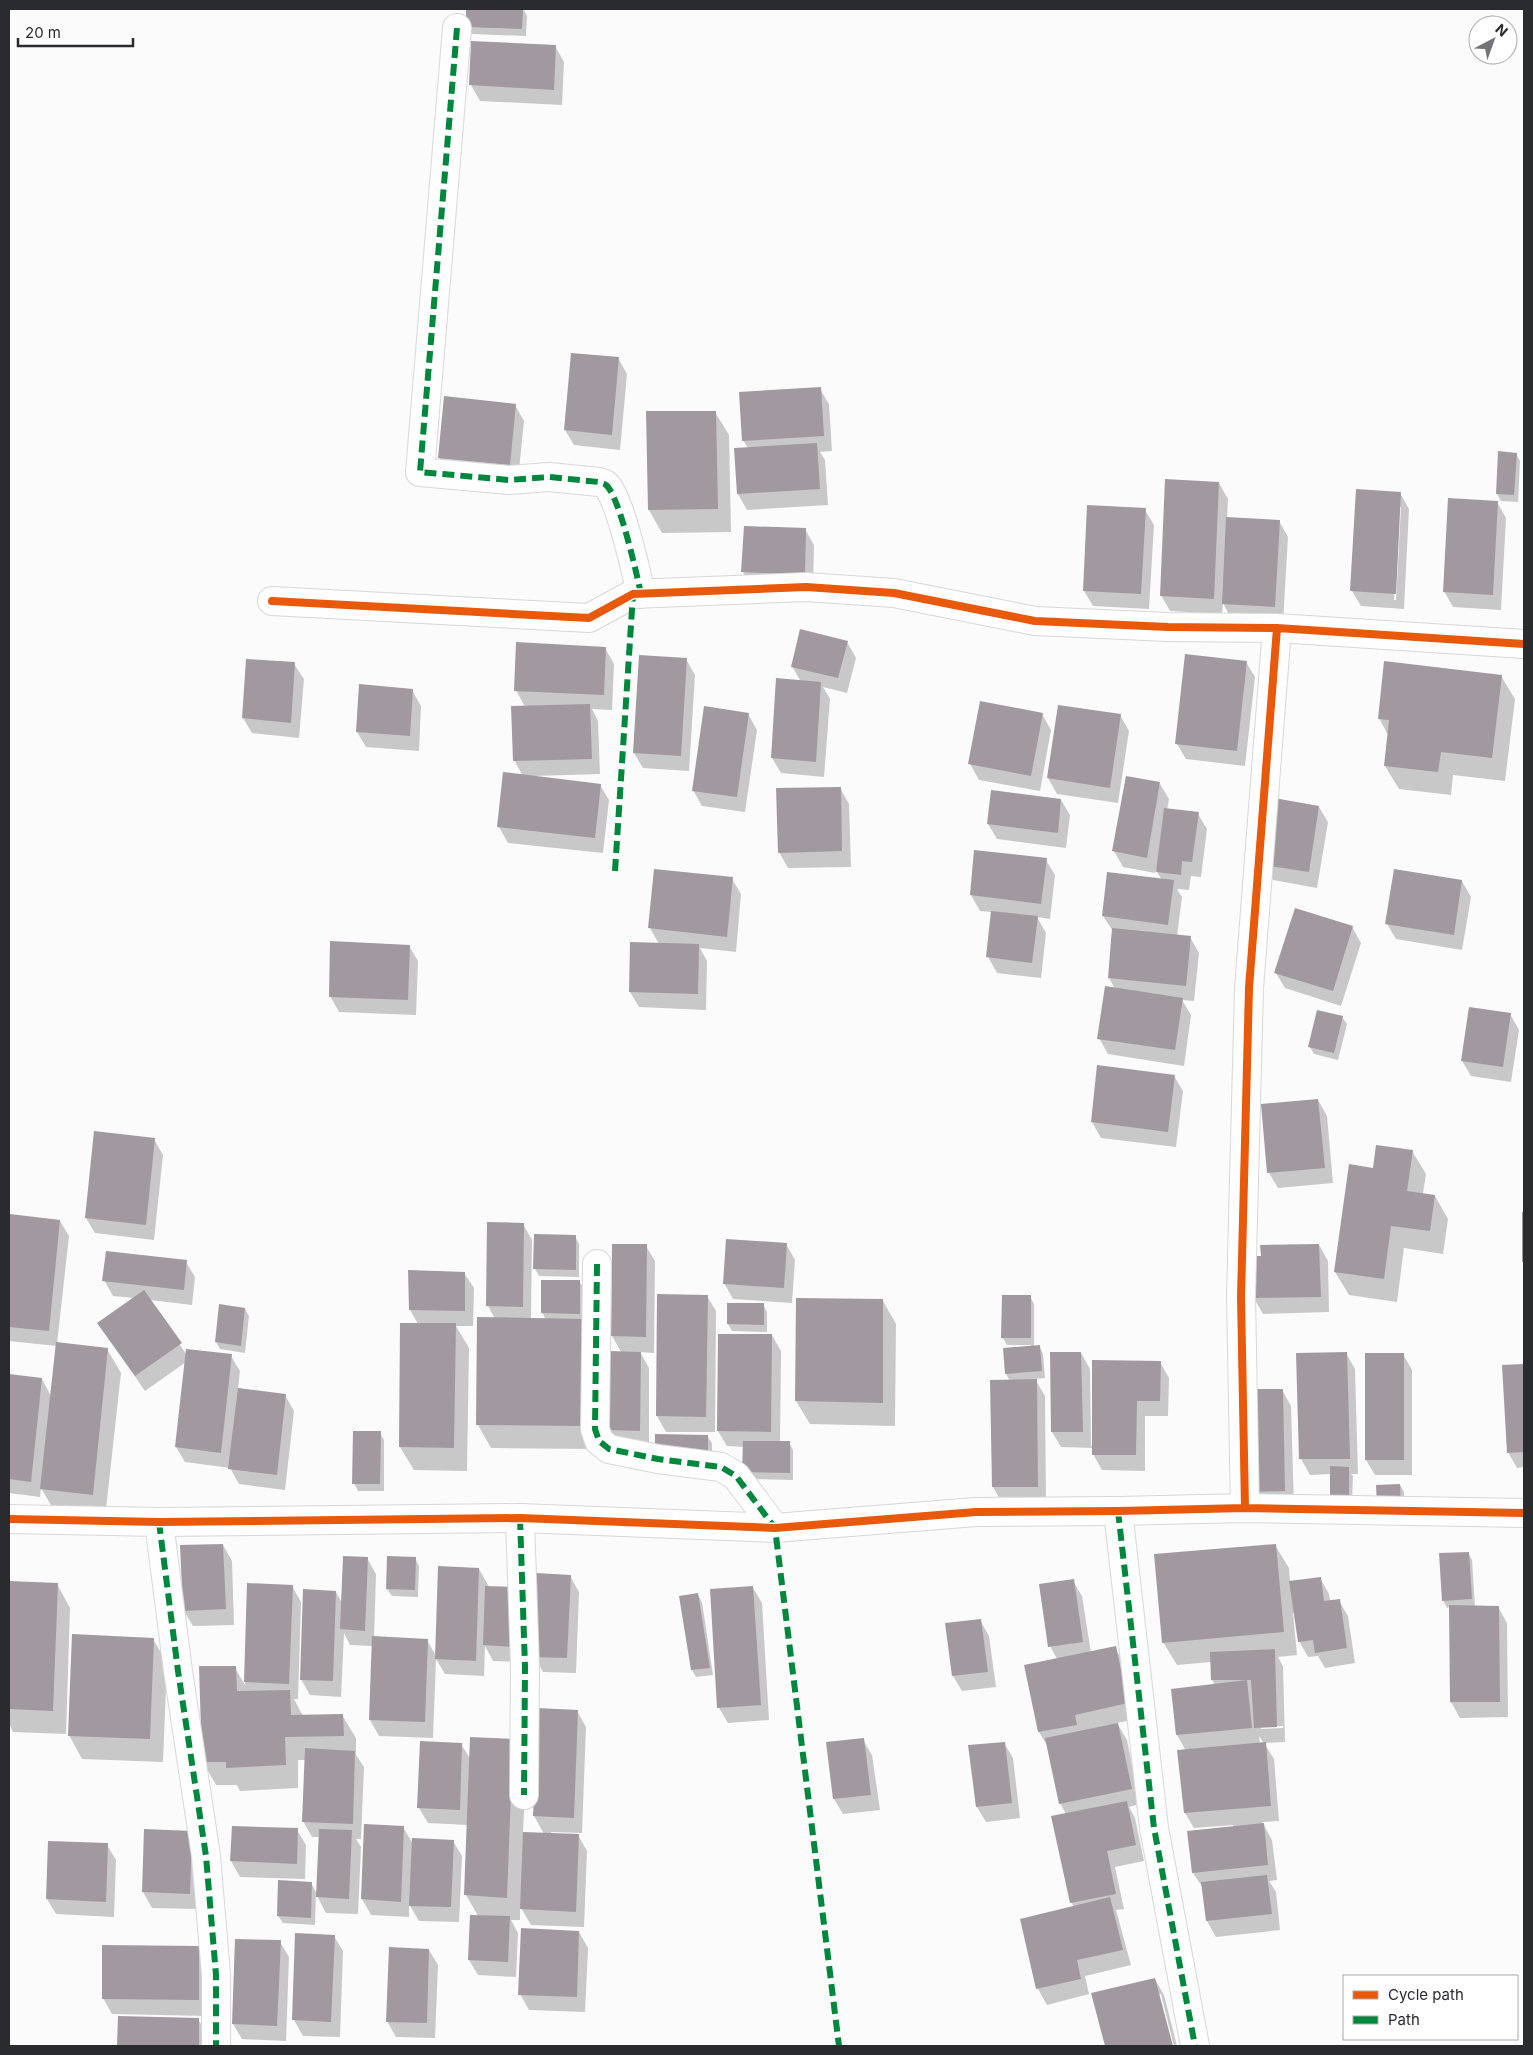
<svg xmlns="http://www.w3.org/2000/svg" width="1533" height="2055" font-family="Inter,sans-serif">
<rect width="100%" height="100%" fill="#fbfbfc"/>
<path fill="#0003" fill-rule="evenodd" d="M468,9h55l4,7 -1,20 -54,-2 -5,-8z
M555,46l9,16 -2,43 -82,-4 -9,-16z
M618,358l9,16 -7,76 -46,-5 -9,-15z
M820,389l9,15 3,47 -12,1 5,8 3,45 -81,5 -9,-16 -3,-45 13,-1 -5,-8z
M515,405l9,16 -6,59 -70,-7 -9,-16z
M715,412l14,23 2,97 -69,1 -13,-23z
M1516,454l4,7 -2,41 -17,-1 -4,-7z
M1219,483l9,16 -1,19 52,3 9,16 -5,86 -51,-3 -9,-17 -1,11 -52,-3 -9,-16z
M1400,493l9,16 -5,100 -43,-3 -9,-15zM1399,507h2l-5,93h-2z
M1497,502l9,16 -5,92 -48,-3 -9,-16z
M1145,510l9,15 -5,84 -56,-3 -9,-15z
M805,529l9,16 -1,45 -61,-3 -9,-15z
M847,642l9,16 -9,35 -24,-6 7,12 -6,78 -43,-4 -9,-15 29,-76 -9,-16z
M605,648l9,16 -2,46 -20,-1 6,12 2,53 -66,2v1l66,8 9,15 -6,53 -95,-10 -9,-16 24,-51 -9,-16 11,-53 -9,-17z
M686,659l9,16 -6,96 -46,-3 -9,-15z
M1246,662l9,15 -10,89 -59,-7 -9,-15z
M294,664l10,15 -5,59 -47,-5 -9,-15z
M1501,676l14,23 -10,82 -52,-6 -2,20 -52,-6 -14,-23 3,-31 -9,-17z
M412,690l9,16 -2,45 -53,-4 -9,-15z
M748,714l9,16 -12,82 -43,-6 -9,-16z
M1042,714l9,16 -11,61 -61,-11 -9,-16z
M1120,715l9,16 -11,72 -61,-9 -9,-16z
M1160,784l9,15 -2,11 31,4 9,15 -6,48 -10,-1 -2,14 -12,-1 5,8 -5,39 13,1 9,16 -5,48 -12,-1 9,15 -7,51 -76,-12 -9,-16 16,-49 -6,-11 4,-47 -10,-15 59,-36 -6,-10 -1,3 -32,-6 -9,-16z
M840,788l9,16 2,63 -63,1 -9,-16z
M1061,800l9,15 -4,33 -69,-9 -9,-15z
M1319,807l9,15 -11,66 -44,-8 -9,-16z
M976,851l70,9 9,15 -5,44 -13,-2 9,16 -5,45 -44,-5 -9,-16 4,-45 -12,-1 -9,-16z
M732,879l9,15 -5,58 -36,-4 7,13 -1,49 -67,-3 -9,-15 29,-48 -9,-16z
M1462,881l9,16 -9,53 -66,-11 -9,-15z
M1352,927l9,16 -20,63 -56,-18 -9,-15z
M409,946l9,15 -2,54 -77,-3 -9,-16z
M1510,1014l9,16 -8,52 -40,-6 -9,-15z
M1342,1017l5,7 -9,36 -24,-6 -4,-7z
M1174,1076l9,15 -7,56 -75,-9 -9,-16z
M1318,1100l9,16 6,67 -55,5 -9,-15z
M154,1139l9,16 -9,85 -59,-7 -9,-15z
M1412,1151l14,23 -3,20 12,2 13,23 -5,35 -39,-6 -7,54 -48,-7 -14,-23 39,-103z
M1523,1214h1v50l-1,-2z
M11,1215l49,6 9,15 -12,108 50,5 14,24 -16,145 -50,-6 -14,-24 -1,9 -31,-4v-118l33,4 9,17 6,-50 -48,-5v-102z
M523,1224l9,16 -1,79 15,1 -4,-8 37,-31 5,8 11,160 -104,-1 -13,-23 17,-106 -7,-13z
M575,1236l4,8v33l-40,-1 -4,-7z
M786,1244l9,16 -3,43 -59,-4 -9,-16z
M613,1245l33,1 9,15 -1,92 -14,-1 9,16v78h-31l-9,-16 12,-78 -9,-16z
M1319,1245l9,16 1,51 -66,2 -9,-16z
M186,1262l9,15 -3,28 -42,-5 36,54 45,2 9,15 -2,18 47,6 9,16 -9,79 -46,-6 -9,-16 -45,-6 -9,-15 10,-85 -41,29 -46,-67 35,-26 -21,-2 -9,-16z
M464,1273l10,15 -1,38h-17l13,22 -2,123 -53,-1 -14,-23 18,-123 -8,-14z
M707,1296l9,15 -1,121h-49l-9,-16z
M1030,1296l4,8v43l5,-1 4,8 2,24 -10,1 10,17 1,107h-44l-9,-16 -2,-106h19l-4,-7 25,-27v-2h-24l-5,-8z
M883,1301l13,23 -1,102 -85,-2 -14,-23z
M763,1304l4,8v20l-35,-1 -4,-7z
M245,1309l4,7 -4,37 -25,-4 -4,-7z
M772,1335l9,16 -1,91h9l4,8v30l-45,-1 -4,-32 -17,-1 -9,-15z
M1081,1353l9,16 1,77h2l67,-84 9,16 -1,38h-23v55l-43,-1 -9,-16v-6l-32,-1 -9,-15z
M1346,1353l9,16 3,105h-7l2,2 -1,27h-17l-4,-29 -21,1 -9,-16z
M1403,1354l9,16v105h-37l-9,-15z
M1524,1366v101l-7,1 -9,-16 -5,-85z
M1282,1390l9,16 3,100 -34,1 -9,-16z
M380,1433l4,7v51h-26l-4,-8z
M707,1436l5,7v15l-56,-8z
M1400,1485l4,7 1,19 -23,1z
M223,1545l9,16 2,64 -41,1 -9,-15z
M1275,1545l14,23 1,14 30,-4 9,16 1,7h9l9,15 7,47 -30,5 -7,-12 -10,1 -9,-16 -4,-29 -2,1 4,42 -19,2 5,9 2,76 -21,1 10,16 5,62 -17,1 10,18 5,40 -8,1 7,11 4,38 -64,7 -9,-16 -4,-33 -10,-15 -5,-41 45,-5v-2l-39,3 -9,-15 1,-62 -9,-16 -5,-45 43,-5 -3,-5 -1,-18 -34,3 -14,-23zM1261,1726h22v2l-22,1zM1259,1736l5,8h-4z
M1468,1553l4,7 3,47h23l9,16 1,94 -48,1 -9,-16 -1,-95 -3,1 -4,-8z
M367,1558l9,16 -2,64 53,2 9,16 43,-87 9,16 34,77 -29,-1 -8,-15 -1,30 -39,-2 -9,-15 -3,79 -54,-2 -9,-16 3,-74 -23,-1 -6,-12 -3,64 -31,-2 -9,-16 35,-87 6,11z
M415,1558l4,8 -1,31 -26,-1 -5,-7z
M570,1576l9,16 -3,81 -33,-1 -9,-16z
M1073,1581l9,15 9,57 24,-5 9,15 12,56 -19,4 10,17 13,64 -11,3 6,11 9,43 -29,6 9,42 -8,1 15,55 -46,11 4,18 -42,11 -9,-16 -17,-69 53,-13 -3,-5 -5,-88 -6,-11 -12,-56 -9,-15 -14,-66 32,-7 -7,-13z
M9,1582l48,2 13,24 -4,126 -53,-2 -4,-9z
M249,1584l43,2 9,16 -3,97h-4l9,17 39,-1 14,23v17l8,12 -3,72h-5l5,8 -3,67 -32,-1 -10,-19 -1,31 -32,-2 -5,-7 33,-33 6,11 3,-57h-8l-9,-16 3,-61h-8v28l-58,3 -3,-6h-21l-13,-23 32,-94 10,17z
M753,1588l9,15 7,117 -41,3 -9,-15z
M698,1595l4,7 11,73 -17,2 -4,-7 -11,-73z
M980,1620l9,16 7,51 -34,4 -9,-15z
M153,1639l14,24 -4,99 -81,-3 -13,-24z
M577,1711l9,16 -4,106 -31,-1v2l27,1 9,16 -3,76 -53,-2 -11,-19v14h-9l7,13 -2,44 -38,-2 -9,-15 9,-44 -12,-21 2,-70 -40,-2 -9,-15 42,-64 10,16 55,4 -3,69 21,1 -10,-18z
M863,1740l9,15 8,55 -37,4 -9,-15z
M1004,1743l9,15 7,60 -34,4 -9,-15z
M233,1827l64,3 9,15 -1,34 -65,-2 -9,-16z
M403,1827l10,17 40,-3 9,15 -3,66 -40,-1 -10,-17v13l-38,-2 -9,-16z
M191,1832l7,77 -46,-1 -9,-16z
M107,1845l9,15 -2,57 -58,-3 -9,-15z
M579,1932l9,16 -3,64 -56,-2 -9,-16z
M334,1936l9,15 -3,86 -37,-1 -9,-16z
M280,1942l9,15 -3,84 -44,-2 -9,-15z
M199,1948l9,15v53l-96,-2 -9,-16z
M429,1950l9,15 -3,73 -39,-1 -9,-16z
M1155,1979l9,16 13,51h-3l-13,-52h-3l14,52h-66l-13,-52z
M119,2017l79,2 9,16v11h-89z"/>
<path fill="#a2989f" d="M466,9h57l-1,20 -56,-2z
M471,41l85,4 -2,45 -85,-5z
M571,353l48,4 -7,78 -48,-5z
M821,387l3,49 -82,5 -3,-49z
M444,396l72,8 -6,61 -72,-7z
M646,411h70l2,98 -70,1z
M817,443l3,46 -83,5 -3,-46z
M1498,451l19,2 -3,42 -18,-1z
M1165,479l54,3 -5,117 -54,-3z
M1356,489l45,3 -5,102 -46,-3z
M1448,498l50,3 -5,94 -50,-3z
M1087,505l59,3 -5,86 -58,-3z
M1226,517l54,3 -5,87 -53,-3z
M744,526l62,2 -1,47 -64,-3z
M800,629l48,12 -10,37 -47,-11z
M516,642l90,5 -2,48 -90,-4z
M1185,654l62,7 -10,90 -62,-7z
M639,655l48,3 -6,98 -48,-3z
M246,659l49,3 -4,61 -49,-5z
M1384,661l118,14 -10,83 -51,-6 -3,20 -54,-6 5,-46 -11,-1z
M776,678l45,4 -5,80 -45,-4z
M359,684l54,5 -3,47 -54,-4z
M980,701l63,12 -12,63 -63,-12z
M590,704l2,55 -79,2 -2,-55z
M1058,705l63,9 -11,74 -63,-10z
M704,706l45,7 -12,84 -45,-6z
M503,772l98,12 -6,54 -98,-11z
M1126,776l34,6 -13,76 -35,-7z
M841,787l1,64 -64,2 -2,-65z
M991,790l70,9 -3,34 -71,-9z
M1274,798l45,8 -10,66 -46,-7z
M1164,808l35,4 -7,50 -10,-1 -1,14 -25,-3z
M974,850l73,8 -6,46 -71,-9z
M654,869l79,8 -6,60 -79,-9z
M1394,869l68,11 -8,55 -69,-11z
M1107,872l67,8 -6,45 -66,-9z
M1295,908l58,18 -20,65 -59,-18z
M991,911l47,5 -6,47 -46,-6z
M1112,928l79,8 -5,50 -78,-8z
M330,941l80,4 -2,55 -79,-3z
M630,942l69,2 -1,50 -69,-2z
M1105,986l78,12 -8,52 -78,-11z
M1469,1007l42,6 -8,54 -42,-6z
M1317,1010l26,6 -9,37 -26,-6z
M1097,1065l78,10 -7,57 -77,-10z
M1318,1099l7,69 -58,5 -6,-69z
M94,1131l61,7 -9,87 -61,-7z
M1376,1145l37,5 -6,41 28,4 -5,36 -39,-5 -7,53 -50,-7 15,-108 24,4z
M1522,1212h2v50h-2z
M10,1214l50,6 -11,111 -40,-4z
M487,1222l37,1 -1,84 -37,-1z
M534,1234l42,1v35l-43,-1z
M726,1239l61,4 -3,45 -61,-4z
M612,1244h35l-1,93 -35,-1z
M1319,1244l2,53 -69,1 -1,-42h10l-1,-11z
M106,1251l81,9 -3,30 -82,-9z
M408,1270l57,2v39l-56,-1z
M541,1280h39v34l-39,-1z
M144,1290l38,53 -47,33 -38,-53z
M657,1294l51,1 -2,122 -50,-1z
M1002,1295h29v43h-30z
M796,1298l87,1v104l-88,-2z
M727,1303h37v22l-37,-1z
M219,1304l26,4 -4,38 -26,-4z
M477,1317l106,2 -1,107 -106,-1z
M400,1323h56l-2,125 -55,-1z
M718,1334h54l-1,98 -54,-1z
M56,1342l52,6 -15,147 -53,-6z
M1040,1345l2,26 -37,3 -2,-26z
M186,1349l46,5 -11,99 -46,-6z
M609,1351l32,1 -1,79 -32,-1z
M1050,1352h31l2,80h-32z
M1347,1352l3,107h-51l-3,-106z
M1365,1353h39v107h-39z
M1092,1360l69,1 -1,40h-23l-1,54h-44z
M1524,1364v88l-17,1 -5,-88z
M9,1374l33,4 -11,104 -22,-3z
M1037,1379l1,108h-46l-2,-107z
M238,1388l48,6 -9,81 -49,-6z
M1248,1389h35l2,102 -35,1z
M353,1431h28l-1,53h-28z
M655,1434l53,1v16h-53z
M743,1441h47v32l-48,-1z
M1330,1466l19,1v29h-19z
M1400,1484l1,20 -24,1 -1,-20z
M223,1544l3,65 -43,2 -3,-66z
M1276,1544l8,88 -122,11 -8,-89z
M1469,1552l3,47 -30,2 -3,-48z
M343,1556l25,1 -3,74 -25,-2z
M387,1556l29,1 -1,33 -29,-1z
M438,1566l41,2 -3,93 -41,-2z
M536,1573l35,2 -4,83 -34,-1z
M1321,1577l3,24 16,-2 7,49 -32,5 -2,-13 -15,2 -9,-61z
M1074,1579l9,63 -35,5 -9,-63z
M9,1581l49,2 -5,128 -44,-2z
M247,1583l46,2 -4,99 -45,-2z
M485,1586l31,1 -2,60 -31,-2z
M753,1586l8,119 -44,3 -7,-119z
M303,1589l33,2 -3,90 -33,-1z
M698,1593l12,75 -19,2 -12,-74z
M1449,1605l50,1 1,96h-50z
M981,1619l7,53 -36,4 -7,-53z
M72,1634l82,4 -4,101 -82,-3z
M372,1636l56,3 -3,83 -56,-2z
M1116,1646l12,57 -53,12 2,10 -39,7 -14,-67z
M1275,1649l2,78 -23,1 -3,-48h-40l-1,-28z
M199,1666h37l1,25 53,-1 1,25 52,-1 1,22 -59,1 1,28 -60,3v-6h-24z
M1247,1680l5,48 -76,7 -5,-46z
M537,1708l41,2 -4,108 -41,-2z
M1118,1723l14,66 -73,15 -14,-66z
M470,1737l43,2 -6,159 -43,-3z
M864,1738l7,57 -38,4 -7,-57z
M420,1741l42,2 -2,67 -43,-2z
M1005,1742l7,61 -36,4 -8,-62z
M1266,1742l5,64 -87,7 -7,-63z
M305,1748l50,3 -2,73 -51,-2z
M1127,1801l9,44 -29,6 9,43 -46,9 -19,-87z
M1264,1823l4,42 -76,8 -5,-42z
M364,1824l40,2 -3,76 -40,-3z
M232,1826l66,2 -1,36 -67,-3z
M144,1829l48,2 -2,63 -48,-2z
M319,1829l33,1 -3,69 -33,-2z
M523,1832l56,2 -3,78 -56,-3z
M412,1838l42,2 -3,67 -42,-1z
M48,1841l60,2 -2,59 -60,-3z
M1267,1875l5,39 -66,7 -5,-39z
M278,1880l34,2 -1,36 -34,-2z
M1110,1897l13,53 -46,10 4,19 -45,10 -16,-70z
M470,1915l40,1 -2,46 -40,-2z
M521,1928l58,3 -2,66 -59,-2z
M295,1933l40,2 -4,87 -39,-2z
M235,1939l46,1 -4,86 -45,-2z
M102,1945l97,1v54l-97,-1z
M389,1947l40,2 -2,74 -41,-1z
M1155,1978l18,68h-68l-14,-53z
M118,2016l81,2v28h-82z"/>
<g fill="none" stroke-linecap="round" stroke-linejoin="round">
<defs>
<path id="minor" d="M457,28l-37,444 89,8 40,-3 50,5c2,1 5,1 7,3 13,10 31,90 35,109
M272,601l317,17 44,-24 173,-7 88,6 141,28 133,6 109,1 247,16
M597,1264l-2,165 4,12 10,8 49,10 63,8 15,9 39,52
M1245,1508l-4,-211 8,-309 28,-360
M1118,1511l36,317 41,218
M520,1518l5,149 -1,128
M159,1522l19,149 28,185 10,119v71"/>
<path id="tertiary" d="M9,1519l150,3 361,-4 255,10 201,-16 142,-1 127,-3 279,5"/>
</defs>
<use href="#minor" stroke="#d7d7d9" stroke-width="30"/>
<use href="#tertiary" stroke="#d7d7d9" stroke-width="30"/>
<use href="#minor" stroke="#fefeff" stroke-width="28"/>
<use href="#tertiary" stroke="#fefeff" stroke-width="28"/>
<path stroke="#00873e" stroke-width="6" stroke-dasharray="12 6" stroke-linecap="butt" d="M457,28l-37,444 89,8 40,-3 50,5c2,1 5,1 7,3 13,10 31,90 35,109
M615,871l18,-277
M597,1264l-2,165 4,12 10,8 49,10 63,8 15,9 39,52 64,518
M1118,1511l36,317 41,218
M520,1518l5,149 -1,128
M159,1522l19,149 28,185 10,119v71"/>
<defs>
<path id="cycleway" d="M272,601l317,17 44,-24 173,-7 88,6 141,28 133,6 109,1 247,16
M1245,1508l-4,-211 8,-309 28,-360
M9,1519l150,3 361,-4 255,10 201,-16 142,-1 127,-3 279,5"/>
</defs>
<use href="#cycleway" stroke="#fff" stroke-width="11"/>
<use href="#cycleway" stroke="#e8590c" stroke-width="8"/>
</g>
<rect width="1533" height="2055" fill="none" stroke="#2a2b2f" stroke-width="20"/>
<rect x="1343" y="1975" width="175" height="65" fill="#ffffff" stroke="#aaaaac"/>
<rect x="1353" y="1991" width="25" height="8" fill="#e8590c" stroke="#aaaaac"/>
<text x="1388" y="2000" font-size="15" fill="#2a2b2f">Cycle path</text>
<rect x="1353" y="2016" width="25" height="8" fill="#00873e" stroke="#aaaaac"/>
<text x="1388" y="2025" font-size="15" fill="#2a2b2f">Path</text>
<g transform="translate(1493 40) rotate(41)"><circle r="24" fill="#ffffff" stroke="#aaaaac"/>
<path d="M0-4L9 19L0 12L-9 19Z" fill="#737477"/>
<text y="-8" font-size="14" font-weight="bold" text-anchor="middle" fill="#2a2b2f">N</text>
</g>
<path d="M18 38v8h115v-8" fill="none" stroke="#2a2b2f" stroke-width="2.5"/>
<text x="25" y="38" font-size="15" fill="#2a2b2f" stroke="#ffffff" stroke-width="4" paint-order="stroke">20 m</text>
</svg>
